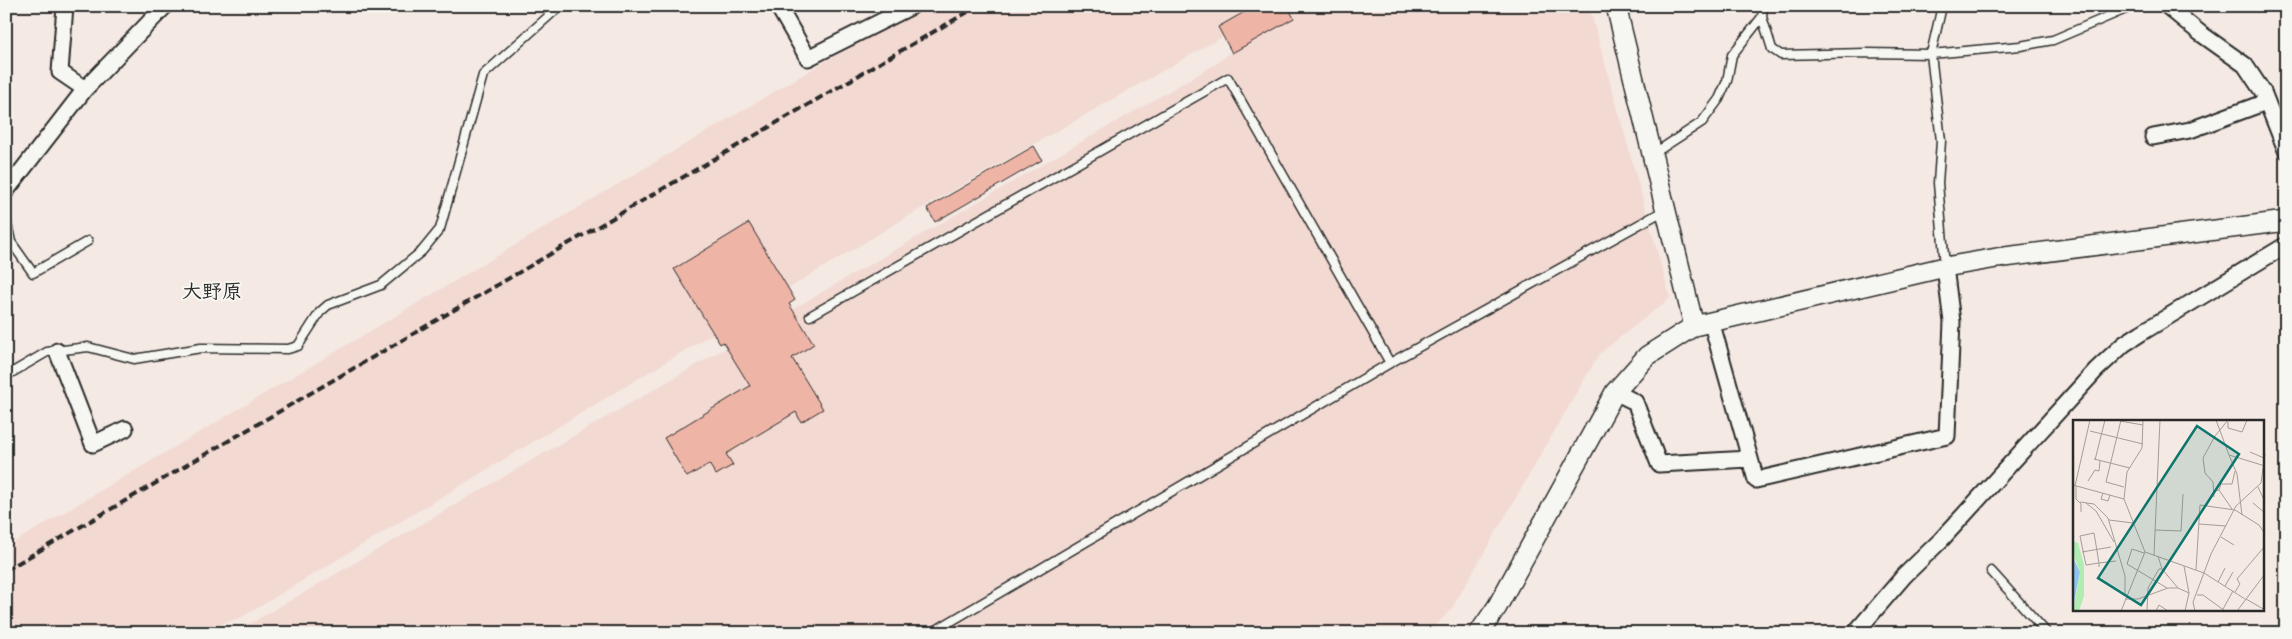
<svg xmlns="http://www.w3.org/2000/svg" width="2292" height="639" font-family="'Comic Neue','Klee One',sans-serif">
<rect width="100%" height="100%" fill="#f4e9e3"/>
<filter id="ink" filterUnits="userSpaceOnUse"><feTurbulence type="fractalNoise" baseFrequency=".02" numOctaves="2"/><feDisplacementMap in="SourceGraphic" scale="10" xChannelSelector="R" yChannelSelector="G"/><feConvolveMatrix kernelMatrix="1 2 1 2 8 2 1 2 1" color-interpolation-filters="sRGB"/></filter>
<g filter="url(#ink)">
<path fill="#f2d9d1" d="M919,6h357l-356,203 -678,408 -47,16h-189v-86z
M1289,6h300l81,292 -71,56 -147,254 -23,25h-1197l9,-4 975,-565z"/>
<path fill="#eeb5a7" stroke="#2b2b2b" d="M1255,6h32l7,12 -62,35 -14,-26z
M1034,146l8,14 -107,62 -8,-14z
M749,223l46,77 -6,4 25,40 -22,14 31,51 -22,13 -5,-10 -70,42 7,11 -17,10 -7,-11 -22,13 -23,-39 86,-52 -27,-44 -3,2 -46,-75z"/>
<g fill="none" stroke-linecap="round" stroke-linejoin="round">
<defs>
<path id="service" d="M1942,6l-11,48 10,87 -3,42 7,84
M1762,17l10,32 9,6 85,-2 65,1 89,-8 33,-6 80,-34
M1653,154l49,-32 17,-23 8,-18 5,-26 30,-38 1,-11
M6,219l5,23 22,31 55,-32
M810,316l418,-238 162,285
M6,376l41,-24 41,-5 46,12 67,-11 87,1 10,-3 22,-34 8,-7 53,-20 41,-34 18,-22 43,-154 77,-69
M1991,571l56,62
M931,633l459,-270 275,-153"/>
<path id="minor" d="M778,6l30,52 104,-52
M2167,6l33,27 45,32 18,27 23,58
M85,89l80,-83
M2153,137l37,-7 76,-28
M6,191l79,-102 -25,-17 5,-66
M1711,321l45,159 191,-44 5,-114 -7,-55
M57,351l36,93 32,-15
M1615,392l20,10 24,62 90,-5
M1855,633l49,-57 37,-36 155,-170 28,-26 17,-11 145,-88"/>
<path id="tertiary" d="M1616,6l78,320
M1479,633l18,-26 118,-215 32,-36 47,-30 251,-59 52,-9 289,-37"/>
</defs>
<use href="#service" stroke="#2b2b2b" stroke-width="11"/>
<use href="#minor" stroke="#2b2b2b" stroke-width="19"/>
<use href="#tertiary" stroke="#2b2b2b" stroke-width="22"/>
<use href="#service" stroke="#f6f6f2" stroke-width="8"/>
<use href="#minor" stroke="#f6f6f2" stroke-width="15"/>
<use href="#tertiary" stroke="#f6f6f2" stroke-width="19"/>
<path stroke="#2b2b2b" stroke-width="4" stroke-dasharray="8 4" stroke-linecap="butt" d="M6,570l972,-564"/>
</g>
</g>
<g text-anchor="middle" dominant-baseline="central" stroke-width="4" stroke-linejoin="round" paint-order="stroke">
<g font-size="20" font-weight="bold" fill="#2b2b2b" stroke="#f6f6f2">
<text x="212" y="291">大野原</text>
</g>
</g>
<g transform="translate(2073 420)">
<rect width="191" height="191" fill="#f4e9e3"/>
<path d="M0,121l5,2 6,22v31l-5,15h-6l7,-39 -7,-17z" fill="#b1edb3"/>
<path d="M0,138l7,14 -7,35 1,-30z" fill="#8ec4ec"/>
<path fill="none" stroke="#a49d99" stroke-width="1" d="M48,0l-15,62 18,5M143,0l13,35 36,11M47,1l23,4M155,2v6l14,4 5,-12M17,11l53,13M177,32l14,6M156,35l8,19 5,41M21,39l36,9M22,40l10,-40M15,61l7,-11 4,1 1,-10M0,65l51,14M2,66l15,-66M3,66v13l5,5v8M185,67l7,15M146,70l13,19M142,71l4,-1 2,-6h11l3,-13M30,73l-2,6 7,2 2,-6M141,77l-1,-15 -8,-9 -2,-15 12,-22 13,-16M7,82l14,2 14,14 17,58v19M13,83l10,8 18,31M180,83l12,10M36,100l24,3M126,104l27,2M82,110l26,1 2,-37M148,117l13,8M9,132l29,-5M72,132l59,21 41,26M71,133l-12,-4 -5,15 40,24M81,135l6,-135M85,136l4,13 16,19M111,146l5,27M26,147v-4l-5,-30 -14,3 6,29 13,-2 17,-2M123,150l4,-65 35,5 24,15 6,9M145,162l7,-14M152,166l8,-14M162,172l5,-8 -3,-5 28,-33M124,175h6l22,16M52,179h13l30,-11h10l11,5 -4,18M173,179l19,11M150,189l10,-18M48,191l24,-59 -21,-53 3,-27 15,-24 1,-28M74,191l1,-23 11,-19h3M83,191l3,-6 9,6M122,191l-2,-9 18,-48 25,-48 25,-23 4,-29M164,191l28,-37"/>
<path fill="#0f766e" fill-opacity="0.15" stroke="#0f766e" stroke-width="2.5" d="M124,6l42,28 -98,151 -43,-27z"/>
<rect width="191" height="191" fill="none" stroke="#2b2b2b" stroke-width="2.5"/>
</g>
<rect width="2292" height="639" fill="none" stroke="#f6f6f2" stroke-width="25"/>
<rect x="12" y="12" width="2267" height="614" fill="none" stroke="#2b2b2b" stroke-width="2" filter="url(#ink)"/>
</svg>
